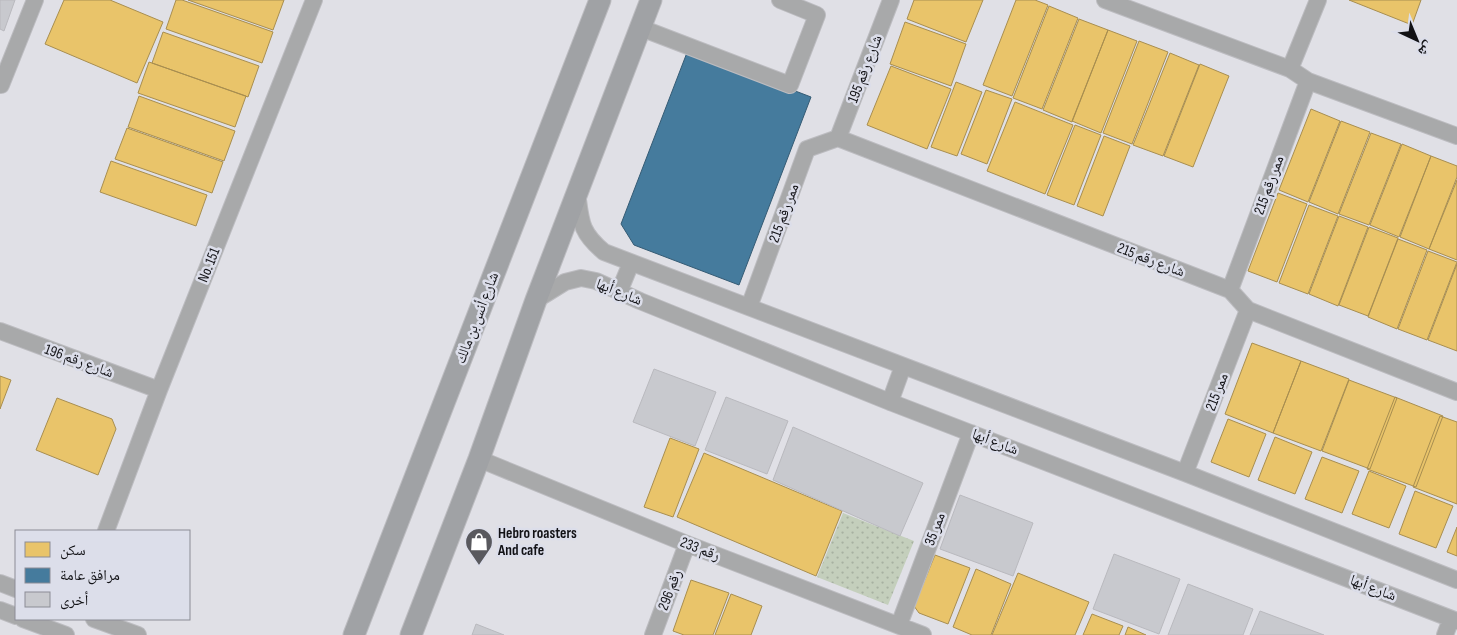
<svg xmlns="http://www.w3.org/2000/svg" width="1457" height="635" font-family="'Sofia Sans Condensed','Noto Naskh Arabic',sans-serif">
<defs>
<pattern id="green-dots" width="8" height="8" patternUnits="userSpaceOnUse" patternTransform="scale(1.25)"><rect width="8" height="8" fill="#c4cfbc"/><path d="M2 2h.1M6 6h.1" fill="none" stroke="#a7b1a1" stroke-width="1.8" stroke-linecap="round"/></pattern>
</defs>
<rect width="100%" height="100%" fill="#e0e0e6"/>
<path fill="url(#green-dots)" d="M843,513l71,28 -26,64 -71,-28z"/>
<path fill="#e9c46a" stroke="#a88e50" d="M64,0h46l53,22 -26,61 -92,-39z
M176,0h6l91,32 -11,31 -96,-34z
M188,0h96l-11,30z
M914,0h69l-17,42 -59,-23z
M1016,0h19l13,5 -36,91 -29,-11z
M1349,0h72l-9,25z
M1049,6l29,12 -36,91 -29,-11z
M1079,19l29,11 -36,92 -29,-12z
M905,22l61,22 -15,42 -61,-22z
M1108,30l29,11 -36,92 -29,-12z
M163,32l96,34 -11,31 -96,-34z
M1139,41l29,11 -36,92 -29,-11z
M1170,53l29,12 -36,91 -30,-11z
M149,62l97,34 -11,31 -97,-34z
M1200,64l29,12 -36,91 -29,-11z
M891,66l60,23 -24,60 -60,-24z
M956,82l26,10 -25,64 -26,-9z
M986,90l26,9 -25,65 -26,-10z
M139,96l96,35 -11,30 -96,-34z
M1015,102l58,23 -28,69 -58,-23z
M1311,109l29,12 -32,81 -29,-12z
M1341,121l29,11 -32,82 -29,-12z
M1075,125l26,10 -27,70 -27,-10z
M127,128l96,34 -11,31 -97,-34z
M1371,133l30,11 -32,81 -30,-11z
M1104,136l26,10 -27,70 -26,-10z
M1402,144l29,12 -32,81 -29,-12z
M1431,156l26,10v11l-28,72 -29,-12z
M111,161l96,34 -11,31 -96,-34z
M1457,180v80l-28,-11z
M1278,193l29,11 -30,78 -29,-11z
M1309,205l29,11 -30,78 -29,-11z
M1339,216l29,11 -30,79 -29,-12z
M1369,227l29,11 -30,78 -29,-11z
M1398,239l29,11 -30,79 -29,-12z
M1428,251l29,11 -30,78 -29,-11z
M1457,264v87l-29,-11z
M1252,343l49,18 -28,72 -48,-19z
M1301,361l48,18 -28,72 -48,-18z
M0,376l11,4 -11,29z
M1349,380l48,18 -27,71 -48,-18z
M1395,397l48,19 -27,71 -49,-18z
M57,398l55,21 4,10 -18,46 -62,-25z
M1440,416l17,6v82l-44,-17z
M1228,419l38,15 -17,43 -38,-15z
M1275,437l37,15 -17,42 -37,-14z
M670,438l29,11 -26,68 -29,-10z
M704,453l138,58 -26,65 -139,-59z
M1322,457l37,14 -17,42 -37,-14z
M1369,471l37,15 -17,42 -37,-14z
M1415,491l38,15 -17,42 -37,-14z
M1457,527v29l-10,-4z
M935,555l35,13 -22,56 -29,-11 -5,-7z
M976,569l35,15 -20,51h-19l-19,-8z
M1018,573l71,29 -14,33h-83z
M691,580l38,13 -16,42h-29l-11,-4z
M731,594l31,12 -11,29h-36z
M1092,614l31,12 -4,9h-36z
M1128,627l18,8h-21z"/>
<path fill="#457b9d" stroke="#355b74" d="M688,50l123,47 -72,188 -105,-40 -13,-21z"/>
<path fill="#c8c9ce" stroke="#b9b9be" d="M0,0h15l-11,31 -4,-2z
M654,369l62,23 -21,54 -62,-24z
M726,397l62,24 -21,53 -62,-24z
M793,427l130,56 -23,53 -127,-56z
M960,495l73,28 -20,53 -73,-27z
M1114,554l66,25 -21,55 -66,-25z
M1188,584l65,25 -10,26h-75z
M1260,611l64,24h-74z
M476,624l28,11h-32z"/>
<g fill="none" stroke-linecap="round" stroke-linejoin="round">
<defs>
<path id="minor" d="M1105,0l185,69 18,12 149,55
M641,28l149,57 27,-70 -37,-15
M1290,69l28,-69
M0,85h1l34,-85
M838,138l392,152 18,20 209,82
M838,138l53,-138
M577,192c4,30 3,40 27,60l581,221 272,107
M1230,290l78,-209
M619,292l12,-29
M536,300l29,-18 16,-4 15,3 44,20 250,101 567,219
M749,307l58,-158 31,-11
M0,331l159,59
M890,402l13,-36
M479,459l208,85 236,91
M1185,473l63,-163
M106,531l53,-141 155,-390
M0,583l16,6
M0,610l16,6
M23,619l43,16
M94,619l44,16
M899,625l72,-192
M653,635l34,-91
M1445,635l6,-16"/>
<path id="major" d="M354,635l246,-635
M411,635l68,-176 57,-159 115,-300"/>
</defs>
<use href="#minor" stroke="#bcbcc0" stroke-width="18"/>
<use href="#major" stroke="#bcbcc0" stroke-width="23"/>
<use href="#minor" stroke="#a8a9aa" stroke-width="16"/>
<use href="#major" stroke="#a0a2a5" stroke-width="21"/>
</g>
<defs>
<symbol id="shop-pin" viewBox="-11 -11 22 30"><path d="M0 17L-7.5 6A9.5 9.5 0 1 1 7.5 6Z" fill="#59595e" stroke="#dcdeea"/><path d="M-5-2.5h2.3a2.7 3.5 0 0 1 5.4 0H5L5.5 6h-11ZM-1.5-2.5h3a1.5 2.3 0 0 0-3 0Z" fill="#fff"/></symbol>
</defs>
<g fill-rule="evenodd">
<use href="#shop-pin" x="463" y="526" width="32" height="43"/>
</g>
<g text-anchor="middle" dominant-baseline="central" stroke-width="5" stroke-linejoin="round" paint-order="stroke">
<g font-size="15" fill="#111115" stroke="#dcdeea">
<text transform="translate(865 69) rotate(-69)">شارع رقم 195</text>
<text transform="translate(1269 185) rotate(-70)">ممر رقم 215</text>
<text transform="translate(784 213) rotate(-70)">ممر رقم 215</text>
<text transform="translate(1151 260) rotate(21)">شارع رقم 215</text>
<text transform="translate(209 265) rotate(-68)">No. 151</text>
<text transform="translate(619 292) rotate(22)">شارع أبها</text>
<text transform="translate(477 318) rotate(-69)">شارع أنس بن مالك</text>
<text transform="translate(79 361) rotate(20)">شارع رقم 196</text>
<text transform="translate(1217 392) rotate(-69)">ممر 215</text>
<text transform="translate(995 442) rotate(21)">شارع أبها</text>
<text transform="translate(935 529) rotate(-69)">ممر 35</text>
<text transform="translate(700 549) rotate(21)">رقم 233</text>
<text transform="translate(1373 588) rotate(21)">شارع أبها</text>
<text transform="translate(670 590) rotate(-69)">رقم 296</text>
</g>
<g font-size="15" font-weight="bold" fill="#111115" stroke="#dcdeea" text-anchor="start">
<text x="498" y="533">Hebro roasters<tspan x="498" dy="17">And cafe</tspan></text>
</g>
</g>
<rect x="15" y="530" width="175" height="90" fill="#dcdeea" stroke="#8b8c95"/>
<rect x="25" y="542" width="25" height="15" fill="#e9c46a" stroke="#8b8c95"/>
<text x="60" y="555" font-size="15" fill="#111115">سكن</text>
<rect x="25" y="568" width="25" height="15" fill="#457b9d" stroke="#8b8c95"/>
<text x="60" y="580" font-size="15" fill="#111115">مرافق عامة</text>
<rect x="25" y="592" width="25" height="15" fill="#c8c9ce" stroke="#8b8c95"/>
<text x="60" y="605" font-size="15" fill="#111115">أخرى</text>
<g transform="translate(1417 40) rotate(136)" stroke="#dcdeea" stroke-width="4" paint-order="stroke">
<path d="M0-4L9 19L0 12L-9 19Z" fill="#111115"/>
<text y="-8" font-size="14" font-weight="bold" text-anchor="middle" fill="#111115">ش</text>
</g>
</svg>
